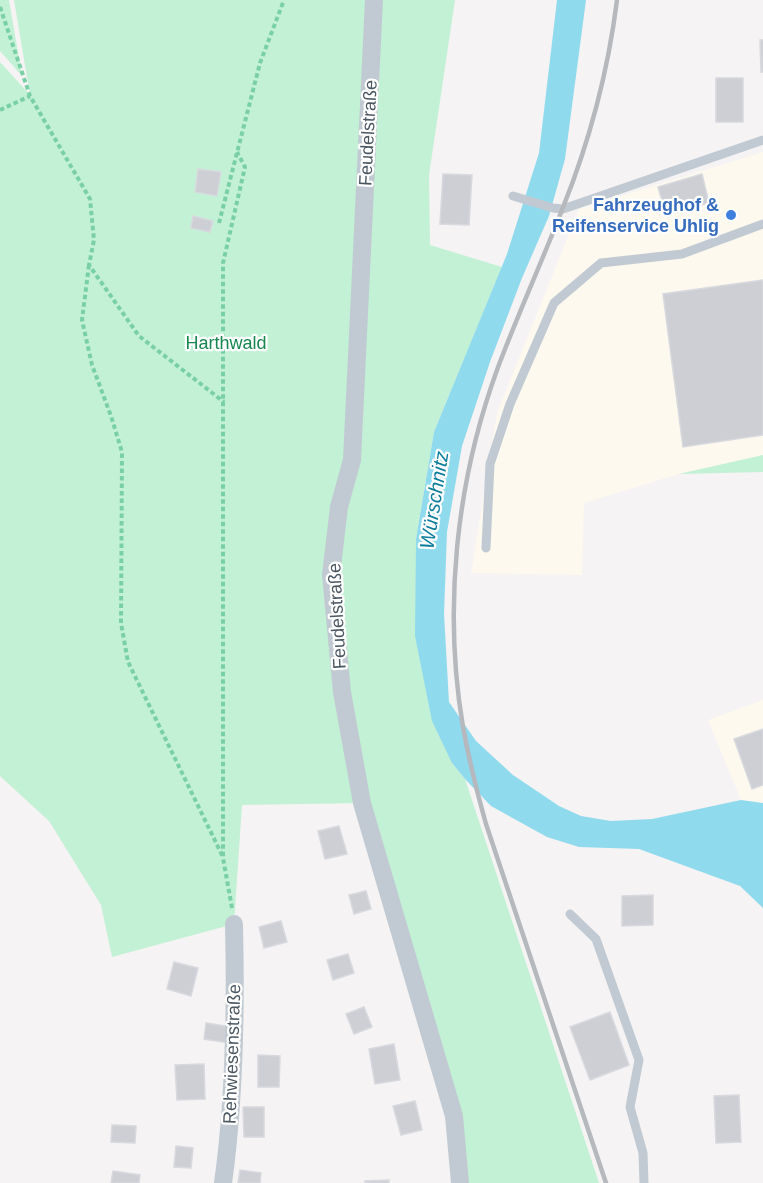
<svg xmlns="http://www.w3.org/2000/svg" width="763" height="1183" font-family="Arial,sans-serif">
<rect width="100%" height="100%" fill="#f5f3f3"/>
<path fill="#fdf9ef" d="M763,152v303l-84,19 -95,29 -2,72 -111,-2 26,-160 82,-204z
M763,700v103l-22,-3 -33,-80z"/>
<path fill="#c3f1d5" d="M0,0h9l13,76 -22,-25z
M14,0h441l-26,175 1,70 72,22 -68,165 -18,107 36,224 13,16 134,404h-139l-6,-67 -92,-313 -120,2 -8,119 -122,33 -11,-52 -52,-84 -49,-45v-714l30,33z
M763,455v17l-84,2z"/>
<path fill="#90daee" d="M557,0h29l-21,159 -16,57 -27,62 -32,84 -28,84 -15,86 -3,82 5,88 27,39 37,34 46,31 22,10 30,5 41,-2 89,-19 22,3v105l-23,-22 -101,-37 -60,-2 -32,-10 -56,-31 -26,-27 -13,-16 -20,-42 -17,-85 1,-97 18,-107 73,-178 32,-101z"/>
<path fill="#cdcfd5" stroke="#d7d9de" stroke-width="1.5" d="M760,40h3v32h-2z
M716,78h27v44h-27z
M198,169l23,3 -4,24 -22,-4z
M443,174l29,1 -3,50 -29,-1z
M702,174l7,29 -43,12 -8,-28z
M193,216l20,5 -3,11 -19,-4z
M763,280v155l-80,12 -20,-153z
M763,729v56l-11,4 -18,-50z
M339,826l8,28 -22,5 -7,-28z
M366,891l5,18 -17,5 -5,-19z
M653,895v30l-31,1v-30z
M281,921l6,21 -23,6 -5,-21z
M348,954l6,19 -21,7 -6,-20z
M174,962l24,6 -7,28 -24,-7z
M364,1007l8,20 -18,7 -8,-20z
M610,1012l19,53 -39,15 -20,-53z
M206,1023l25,4 -2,16 -25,-4z
M394,1044l6,36 -25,4 -6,-35z
M258,1055l22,1 -1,31h-21z
M204,1064l1,35 -28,1 -2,-35z
M739,1095l2,47 -25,1 -2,-47z
M415,1101l7,29 -21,5 -8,-29z
M243,1107h21v30h-20z
M112,1125l24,1 -1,17 -24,-1z
M176,1146l17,2 -2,20 -17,-1z
M240,1170l21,3 -1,10h-22z
M113,1171l27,4 -1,8h-28z
M389,1180v3h-24v-2z"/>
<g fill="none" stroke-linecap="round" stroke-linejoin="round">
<path stroke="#7ad0a6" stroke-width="4" stroke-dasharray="4.5 3" stroke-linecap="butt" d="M0,7l30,89 60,103 4,41 -5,25 50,71 85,66
M0,110l30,-14
M219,223l41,-160 24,-63
M89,265l-7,55 10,45 19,51 11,36 -1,171 7,39 95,195
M232,908l-9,-50v-595l22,-96 -8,-15"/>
<path stroke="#c1cad2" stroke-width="9" d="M513,196l40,12 10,1 200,-69
M486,548l4,-84 20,-60 44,-101 47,-40 81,-9 81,-30
M570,914l26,25 43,121 -9,47 13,46 1,30"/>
<path stroke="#c1cad2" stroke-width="18" d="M374,0l-22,460 -13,47 -8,68 11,117 20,111 92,313 6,67
M223,1183c12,-86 13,-173 11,-259"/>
<path stroke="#b5b8bd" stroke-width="4.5" d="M606,1183l-120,-359c-9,-32 -17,-64 -23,-97 -20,-118 -7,-244 34,-357 20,-54 44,-106 65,-160 27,-67 46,-138 55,-210"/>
</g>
<circle fill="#3f7fe0" stroke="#fff" stroke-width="2" cx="731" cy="215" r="6"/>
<g text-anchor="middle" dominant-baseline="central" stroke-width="4.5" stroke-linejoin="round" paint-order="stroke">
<g font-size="18" fill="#4a5661" stroke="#fff">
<text transform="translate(368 133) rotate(-87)">Feudelstraße</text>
<text transform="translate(337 616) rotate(-93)">Feudelstraße</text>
<text transform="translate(232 1054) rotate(-88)">Rehwiesenstraße</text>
</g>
<g font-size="18" font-weight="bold" fill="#366cbe" stroke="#fff" text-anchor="end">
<text x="719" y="205">Fahrzeughof &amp;<tspan x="719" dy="21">Reifenservice Uhlig</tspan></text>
</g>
<g font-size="18" fill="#17864f" stroke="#fff">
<text x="226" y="343">Harthwald</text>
</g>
<g font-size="20" font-style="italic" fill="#0c7c9b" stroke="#fff">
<text transform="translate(434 500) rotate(-81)">Würschnitz</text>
</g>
</g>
</svg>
